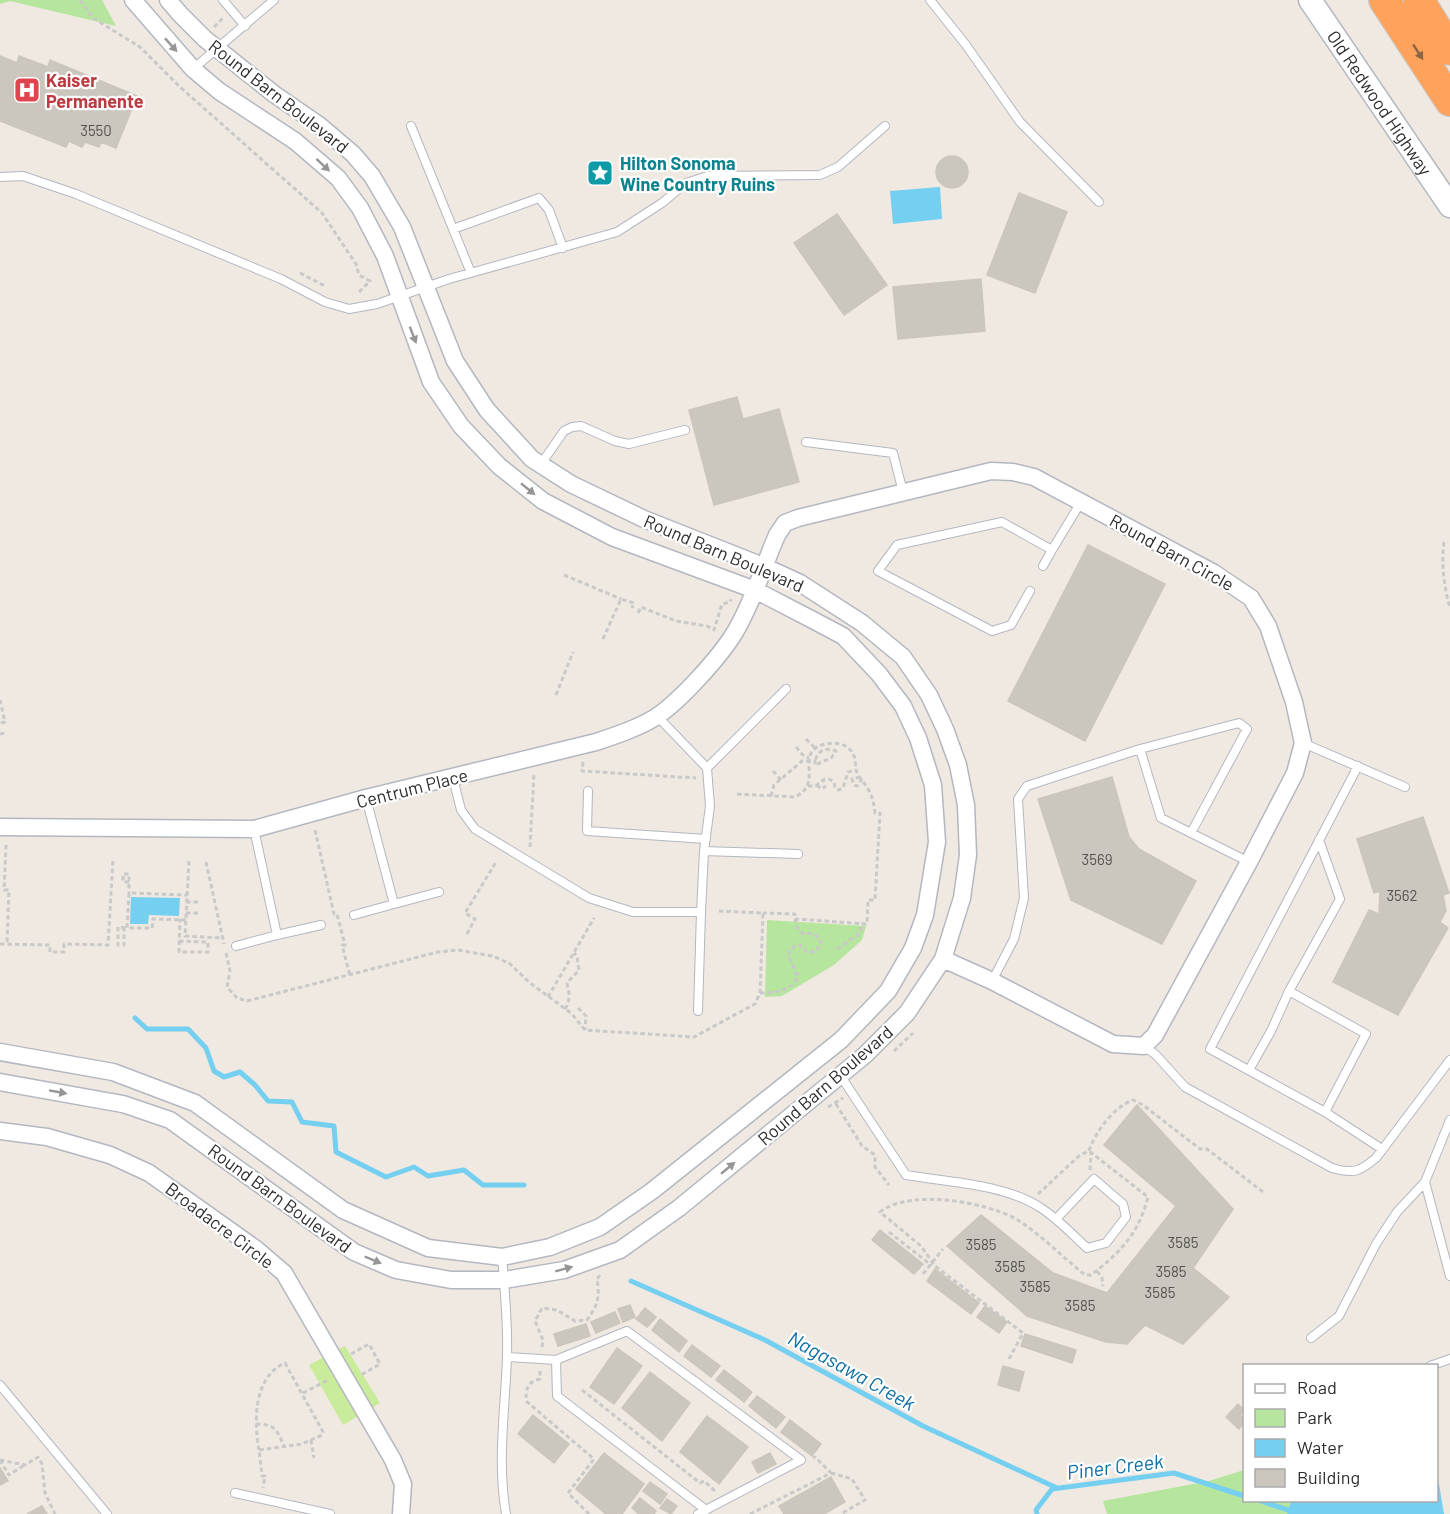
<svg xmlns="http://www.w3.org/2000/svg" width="1450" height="1514" font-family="Barlow,sans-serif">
<rect width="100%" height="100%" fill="#efe9e1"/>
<path fill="#b6e59e" d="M0,0h102l14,26 -106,-25 -10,3z
M767,920l99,6 -4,14 -28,25 -52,31 -17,1z
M1244,1470v30l47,1 -4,13h-180l-4,-13 106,-20z"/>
<path fill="#c9ec9a" d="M345,1346l35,57 -37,22 -34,-60z"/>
<path fill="#75cff0" d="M940,187l2,32 -49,5 -3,-33z
M131,897l49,1 -1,18 -30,-1 -1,9h-18z
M1437,1472l7,42h-157l4,-13 145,-1z"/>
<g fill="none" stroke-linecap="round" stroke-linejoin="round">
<path stroke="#75cff0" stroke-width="5" d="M135,1018l12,11h41l18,19 8,23 10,6 16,-5 15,13 13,16 24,1 10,20 32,4 2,26 50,25 28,-10 14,9 36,-6 19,15h41
M631,1281l134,59 158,86 134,62
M1258,1500l42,14
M1037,1514l-1,-4 16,-21 122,-16 70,23"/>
</g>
<path fill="#cbc7bf" stroke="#cbc5ba" stroke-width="1.5" d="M0,56l17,7 2,-7 29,11 2,-7 87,36 -21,52 -15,-6 -2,5 -14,-5 -3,5 -13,-6 -3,6 -66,-26z
M936 172a16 16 0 1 1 32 0a16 16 0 1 1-32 0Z
M1019,193l48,19 -32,81 -48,-18z
M837,214l50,71 -43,30 -50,-72z
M981,279l4,52 -87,8 -5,-52z
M737,397l6,22 36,-10 20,73 -85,23 -25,-95z
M1088,545l77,39 -80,157 -77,-40z
M1112,777l17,60 10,12 57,32 -34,63 -91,-44 -33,-101z
M1423,817l26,76 -6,2 3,16 -6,11 8,6 -50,87 -65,-33 36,-72 10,4 1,-23 -6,2 -17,-54z
M1137,1105l96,104 -40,59 36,29 -46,47 -38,-19 -18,19 -21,-2 -79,-26 -80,-70 34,-31 72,58 54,20 69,-87 -72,-61z
M880,1230l43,34 -9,10 -42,-34z
M935,1269l44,34 -8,11 -44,-33z
M630,1305l5,12 -12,5 -5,-13z
M985,1306l22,16 -8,11 -22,-16z
M645,1308l11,9 -9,10 -11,-8z
M615,1312l5,11 -24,10 -5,-11z
M660,1319l27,22 -8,11 -27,-22z
M586,1324l4,12 -32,10 -4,-12z
M1025,1334l51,16 -4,13 -51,-17z
M692,1345l28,21 -9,11 -27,-21z
M617,1348l25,18 -28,38 -24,-17z
M1003,1366l21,6 -5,19 -21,-6z
M724,1370l28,22 -8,10 -28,-22z
M650,1372l40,31 -28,38 -40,-33z
M757,1396l28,21 -9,11 -27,-22z
M1238,1404l6,6 -4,5 4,4v3l-5,7 -13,-12z
M533,1415l36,29 -15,19 -36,-29z
M707,1416l41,31 -29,37 -39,-32z
M790,1420l31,24 -9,12 -31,-24z
M604,1453l40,31 -22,30h-16l-30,-25z
M770,1453l6,11 -18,9 -6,-11z
M0,1468l8,13 -8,4z
M831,1477l14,25 -21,12h-40l-5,-8z
M650,1482l17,12 -7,10 -17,-13z
M640,1498l16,13 -2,3h-15l-7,-6z
M667,1499l10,7 -6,8 -11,-6z
M42,1506l5,8h-20z"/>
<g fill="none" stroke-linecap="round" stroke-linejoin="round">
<defs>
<path id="lane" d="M223,0l22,26
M930,0l36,45 54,77 79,80
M193,69l81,-69
M411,126l60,147
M0,177l23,-1 53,18 205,85 44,23 24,7 28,-5 72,-25 168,-47 45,-29 24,-20 22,-7 112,-1 18,-8 47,-41
M453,229l86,-31 10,12 14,38
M806,442l87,11 10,39
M541,464l23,-33 8,-4 9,-1 34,15 14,3 56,-14
M1043,566l9,-16
M1030,591l-19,34 -19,6 -114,-60 19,-26 105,-23 50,28 29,-48
M1303,743l102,44
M1358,766l-148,283 115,63 57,37
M707,768l79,-79
M453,778l8,32 14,19 114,69 44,14h68l3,-61 6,-45 -3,-38 -50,-52
M588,791l-1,40 119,8
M1191,833l56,-104 -8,-6 -99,26 21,69 88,44
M1319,840l21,59 -51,92 77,43 -41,78
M704,851l94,3
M394,904l45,-12
M354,915l40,-11 -28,-106
M277,935l44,-10
M236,946l41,-11 -23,-106
M992,981l22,-42 10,-41 -6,-99 9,-13 113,-37
M698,1011l3,-99
M1144,1046l12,9 29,32 147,81c22,6 27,4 44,-10l74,-98
M1249,1070l22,-39 18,-40
M840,1075l66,100c42,7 99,9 135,33 17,11 31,26 46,40l19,-5 20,-26 -3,-13 -29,-25 -38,40
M1450,1120l-25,62 25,94
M502,1257c3,33 6,68 5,101 -2,53 -10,103 -1,156
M1311,1338l28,-22 37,-72 21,-32 28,-30
M507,1357l49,3 71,-29 174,129 -103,54
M556,1360l1,36 149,114
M1430,1366l20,-7
M0,1385l107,129
M235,1493l95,21"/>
<path id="street" d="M0,827l254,2 112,-31 230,-56c21,-7 42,-14 60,-25 24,-16 64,-60 79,-85 18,-30 28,-65 42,-97l8,-12 13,-5 193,-47 22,1 21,5 180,96 37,25 17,28 26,76 9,41 -8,30 -46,89 -94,173 -11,11 -31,-2 -121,-63 -49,-22
M0,1052l113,20 82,31 148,107 85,38 74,9 48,-10 50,-20 52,-36 189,-151 47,-49 25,-43 12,-33 12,-73 -4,-57 -15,-47 -15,-32 -24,-32 -36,-38 -34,-18 -54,-28 -143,-53 -69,-36 -44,-35 -38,-40 -30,-44 -46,-126 -25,-48 -22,-30 -43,-37 -76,-50 -26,-22 -60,-69
M0,1082l123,22 47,16 184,132 42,18 55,10h53l60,-10 56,-20 59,-42 186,-153 42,-42 36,-54 19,-61 6,-43 -2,-50 -8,-40 -13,-36 -16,-34 -26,-38 -41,-34 -62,-40 -37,-17 -119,-47 -73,-35 -39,-25 -45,-49 -32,-49 -53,-134 -30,-51 -19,-22 -34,-29 -45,-31 -69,-55 -25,-25 -12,-14
M0,1131l47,6 63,18 39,18 107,76 28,24 109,187 10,24 -2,30"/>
<g id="secondary">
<path id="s1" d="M1310,0l140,206"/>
</g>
<path id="highway" d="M1384,0l66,101
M1419,0l31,50"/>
</defs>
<use href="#lane" stroke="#b4b7c1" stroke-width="10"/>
<use href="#street" stroke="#b4b7c1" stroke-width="19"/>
<use href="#secondary" stroke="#b4b7c1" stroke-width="25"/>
<use href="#highway" stroke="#c9c9c9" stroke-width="32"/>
<path stroke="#c9c9c9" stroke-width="3" stroke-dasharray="4.5 3" stroke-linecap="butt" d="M80,0l13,18 47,29 39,39 143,127 34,51 3,11 11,6 -13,13
M214,27l10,-10
M300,273l23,12 1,3
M1444,542c-3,21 0,45 6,66
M564,575l57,24
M638,613l3,-6 35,14 31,5 7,4 8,-26 8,-2 1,-3
M603,639l18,-40 13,4 -2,5
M556,695l17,-43
M0,700l5,22 -5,1
M0,734l5,-1
M806,739l9,9
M796,747l7,8 6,3
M583,762l-1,9 114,7
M773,771l8,9
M860,777l-8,2 2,6 3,1 5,-7
M817,785l4,4 4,-2 -2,-6
M808,786h8c6,-6 11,-10 18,-4l1,5 3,3 5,-2 5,-16 8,-2
M737,794l57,3c31,-12 0,-43 28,-52 12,-4 27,-2 32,11 2,4 1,10 2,14 2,6 7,11 10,16 6,8 8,17 9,27h5l-5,87h-7l-1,24 -72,-5v-5l-32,-1
M771,796l3,-11 28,-24h13v4l16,-7 5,-7c-10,-4 -18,-1 -21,10
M315,830l19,84h3l8,31h-3l8,31
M6,845l-2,45h5l-2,54
M530,847l4,-73
M189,861l-4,75 37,2
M206,862l18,82
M129,882h-6v-8h6v19
M186,902h15
M186,913h14
M186,920l-33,-1 -1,9h-25l2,-35 58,2
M124,927v18h-6v-18l9,1
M467,934l8,-15 -10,-6 31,-51
M179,941l29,1v10h-29l1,-33
M0,944l50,1v7h14v-8l44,1 5,-85
M837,949l23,-16 2,-10
M226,953l4,18 -3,16 10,11 10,3 191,-49 20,-2 34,6 17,7 21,20 41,30 14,17 109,7 61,-33 5,-11 3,-80 -46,-2
M760,993c16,-1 30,-1 38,-16l-8,-18 -1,-8 6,-5 5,-1 7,8c8,-1 10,-2 14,-9l-2,-6 -5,-4 -13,-1 -4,-5 -2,-9
M548,997l46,-79
M578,1008l8,8 -1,14
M565,1009c6,-8 4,-17 2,-26l12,-13 -2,-14 -3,-3
M894,1051l19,-18
M836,1104l26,42 13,9v12l14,18
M828,1107l15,-9
M1090,1170l1,-16
M1038,1194l42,-39 9,-4c6,-19 25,-44 44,-51l10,5 57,44h7l56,43
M889,1232l42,33
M1097,1271l5,7 1,8
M923,1274l20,-25
M542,1347l1,-7 -8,-19 7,-13 15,2 18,11 12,-1c11,-15 13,-23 10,-41l4,-5
M351,1354l18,-10 11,20 -19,11
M1009,1359l14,-26 -88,-67 -14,-20 -41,-34c30,-24 111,-10 141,10 23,16 43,36 64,53h6c29,-22 48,-42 57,-78l-59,-46
M540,1371v8c-13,3 -14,9 -14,22l68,58 -26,34 21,21
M582,1390l118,93 4,-2 12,11
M303,1393l25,-13
M256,1424c19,0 21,6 28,22
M311,1440l3,18
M259,1450c-5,-28 -6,-73 26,-87l38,69 -1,3 -20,9 -43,6 3,26h3l-2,12
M0,1460l25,5 13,-8 4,7 3,29 10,21
M0,1460l9,15 14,-9
M831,1473l21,6 13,21 -24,14
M750,1514l81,-41 -16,-16 -2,1"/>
<use href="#lane" stroke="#fff" stroke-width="8"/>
<use href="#street" stroke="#fff" stroke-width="16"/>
<use href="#secondary" stroke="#fff" stroke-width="22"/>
<use href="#highway" stroke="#ffa35c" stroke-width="30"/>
</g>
<defs><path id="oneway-solid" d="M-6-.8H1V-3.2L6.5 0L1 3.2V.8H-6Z" transform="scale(1.5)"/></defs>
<g fill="#969696">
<use href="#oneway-solid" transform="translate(171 45) rotate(48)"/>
<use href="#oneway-solid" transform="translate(323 165) rotate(43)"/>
<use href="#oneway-solid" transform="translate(413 335) rotate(69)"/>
<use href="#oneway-solid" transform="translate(528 489) rotate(39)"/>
<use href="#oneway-solid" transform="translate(58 1092) rotate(10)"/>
<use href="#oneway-solid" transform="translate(728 1168) rotate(-40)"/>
<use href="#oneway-solid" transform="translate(373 1260) rotate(23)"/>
<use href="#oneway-solid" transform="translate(564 1269) rotate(-15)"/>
</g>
<use fill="#8c6343" href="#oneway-solid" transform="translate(1418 52) rotate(57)"/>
<defs>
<symbol id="hospital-square" viewBox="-11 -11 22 22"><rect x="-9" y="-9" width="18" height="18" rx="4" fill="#e0444e" stroke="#fff"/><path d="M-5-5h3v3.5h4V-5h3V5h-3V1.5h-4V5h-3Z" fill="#fff"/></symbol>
<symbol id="sight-square" viewBox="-11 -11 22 22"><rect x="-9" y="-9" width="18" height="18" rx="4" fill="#0f9aa8" stroke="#fff"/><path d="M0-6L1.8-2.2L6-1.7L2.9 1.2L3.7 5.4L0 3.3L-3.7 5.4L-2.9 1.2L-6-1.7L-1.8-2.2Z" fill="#fff"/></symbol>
</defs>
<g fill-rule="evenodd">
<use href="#hospital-square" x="12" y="75" width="30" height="30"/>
<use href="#sight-square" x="585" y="158" width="30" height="30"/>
</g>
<g text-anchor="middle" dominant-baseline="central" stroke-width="4.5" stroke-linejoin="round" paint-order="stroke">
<g font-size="15" fill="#555452">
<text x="96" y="130">3550</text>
<text x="1097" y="859">3569</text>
<text x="1402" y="895">3562</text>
<text x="1183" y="1242">3585</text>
<text x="981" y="1244">3585</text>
<text x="1010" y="1266">3585</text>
<text x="1171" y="1271">3585</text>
<text x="1035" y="1286">3585</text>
<text x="1160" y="1292">3585</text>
<text x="1080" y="1305">3585</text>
</g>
<g font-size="18" font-weight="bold" fill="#be3a42" stroke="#fff" text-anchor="start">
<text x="46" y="80">Kaiser<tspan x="46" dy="21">Permanente</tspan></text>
</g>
<g font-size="18" fill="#2e2e2e" stroke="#fff">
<text transform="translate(279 96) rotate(38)">Round Barn Boulevard</text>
<text stroke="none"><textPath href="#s1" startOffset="124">Old Redwood Highway</textPath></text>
<text transform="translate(1172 552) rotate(29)">Round Barn Circle</text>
<text transform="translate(724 553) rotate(23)">Round Barn Boulevard</text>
<text transform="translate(412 788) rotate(-14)">Centrum Place</text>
<text transform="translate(825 1085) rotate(-41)">Round Barn Boulevard</text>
<text transform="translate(280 1198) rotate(36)">Round Barn Boulevard</text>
<text transform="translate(220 1225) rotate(37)">Broadacre Circle</text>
</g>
<g font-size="18" font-weight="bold" fill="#0d838f" stroke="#fff" text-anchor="start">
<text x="620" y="163">Hilton Sonoma<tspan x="620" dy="21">Wine Country Ruins</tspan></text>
</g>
<g font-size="20" font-style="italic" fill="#0d6fa3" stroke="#fff">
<text transform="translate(852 1370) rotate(29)">Nagasawa Creek</text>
<text transform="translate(1115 1466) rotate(-7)">Piner Creek</text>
</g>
</g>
<rect x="1243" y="1364" width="195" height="138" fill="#ffffff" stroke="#ababab" stroke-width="1.5"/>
<rect x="1255" y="1384" width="30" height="9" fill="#ffffff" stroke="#ababab" stroke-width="1.5"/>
<text x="1297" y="1394" font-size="18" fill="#2e2e2e">Road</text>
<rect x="1255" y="1409" width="30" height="18" fill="#b6e59e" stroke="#ababab" stroke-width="1.5"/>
<text x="1297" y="1424" font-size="18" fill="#2e2e2e">Park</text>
<rect x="1255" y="1439" width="30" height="18" fill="#75cff0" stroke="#ababab" stroke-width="1.5"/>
<text x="1297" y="1454" font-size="18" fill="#2e2e2e">Water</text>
<rect x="1255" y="1469" width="30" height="18" fill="#cbc7bf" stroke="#ababab" stroke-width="1.5"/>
<text x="1297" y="1484" font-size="18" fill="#2e2e2e">Building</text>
</svg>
